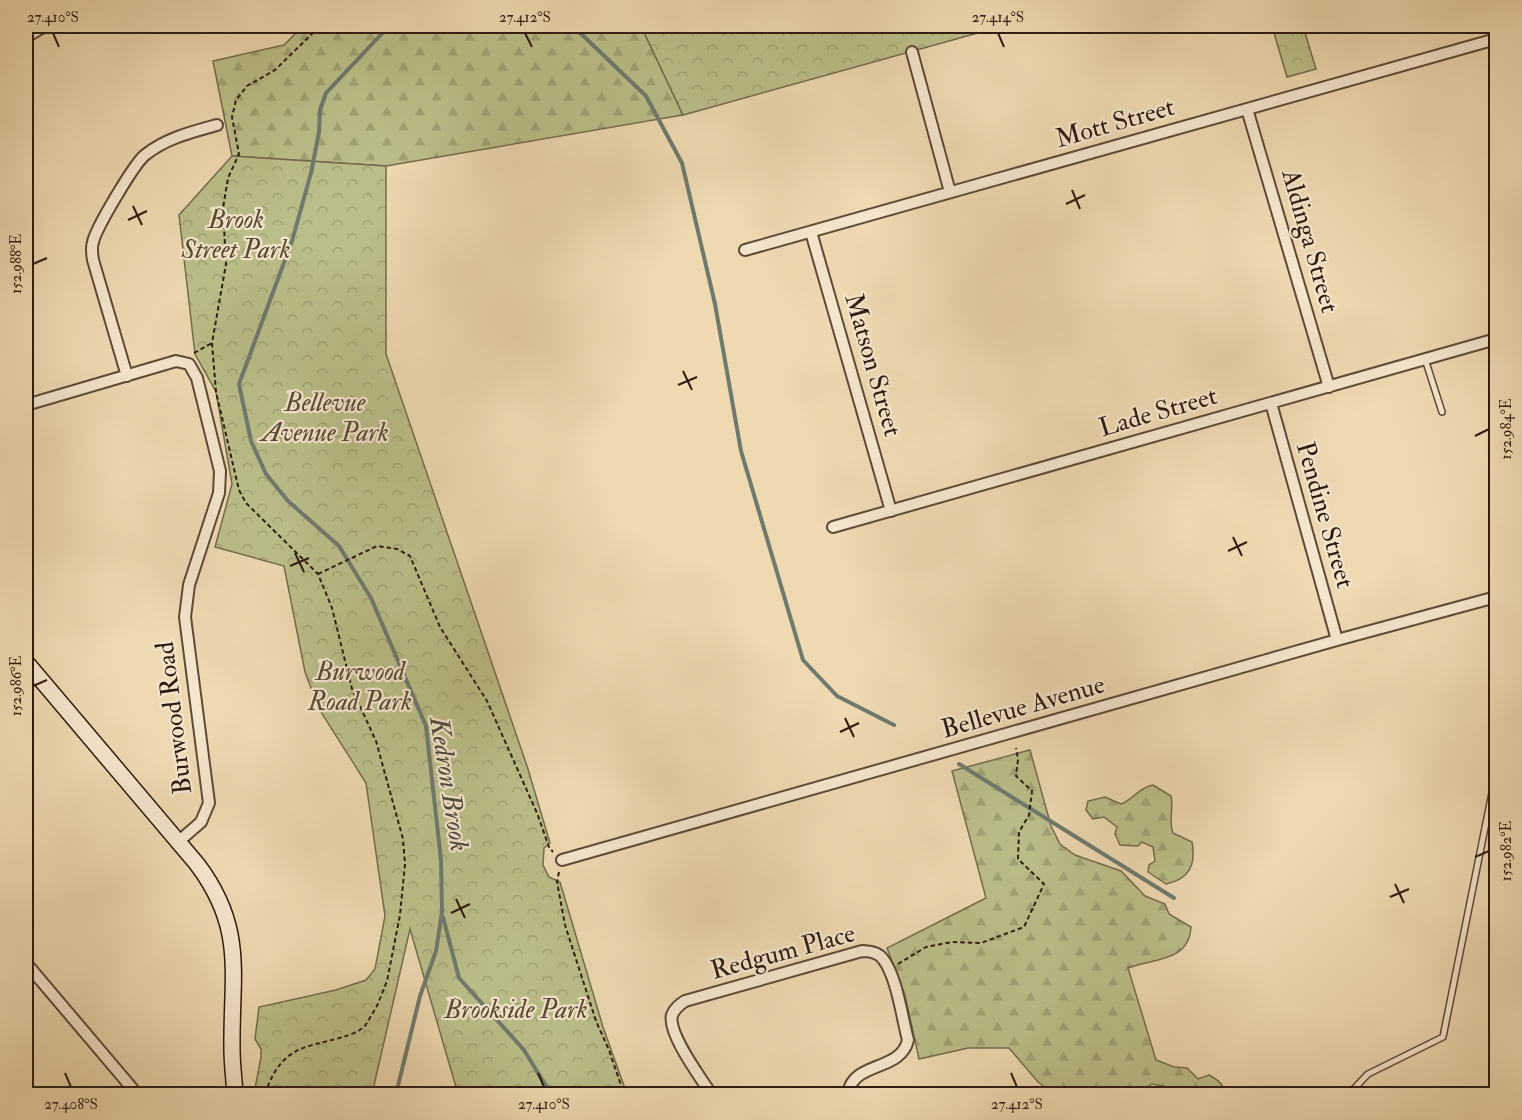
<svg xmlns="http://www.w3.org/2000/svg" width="1522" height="1120" font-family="'IM FELL Double Pica',serif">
<defs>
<pattern id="forest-firs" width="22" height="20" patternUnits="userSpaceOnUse" patternTransform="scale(1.5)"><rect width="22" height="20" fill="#bbbe89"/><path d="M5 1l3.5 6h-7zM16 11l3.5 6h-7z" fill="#a1a375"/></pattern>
<pattern id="park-crowns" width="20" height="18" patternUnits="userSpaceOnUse" patternTransform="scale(1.5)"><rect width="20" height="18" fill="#bbbe89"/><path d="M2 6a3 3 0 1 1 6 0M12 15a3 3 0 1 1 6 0" fill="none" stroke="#a1a375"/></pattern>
</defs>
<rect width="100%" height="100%" fill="#eed9b0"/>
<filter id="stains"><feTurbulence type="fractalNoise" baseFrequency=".00333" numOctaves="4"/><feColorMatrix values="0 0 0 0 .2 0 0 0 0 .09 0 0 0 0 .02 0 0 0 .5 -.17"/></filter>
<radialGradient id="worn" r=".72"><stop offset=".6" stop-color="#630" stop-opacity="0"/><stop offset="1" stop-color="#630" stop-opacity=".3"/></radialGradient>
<path fill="url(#forest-firs)" stroke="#746c4c" stroke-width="1.5" d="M303,26h338l42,89 -297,51 -154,-10 -19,-95 71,-16z
M1030,750l21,76 9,18 15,11 46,16 24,25 20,8 4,10 22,13c-2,35 -37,31 -63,41l28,92 18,7 13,1 11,11 11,-4c8,4 16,10 15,19h-42l-14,-7 -16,-3 -15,10h-83l-16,-12 -29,-34h-41l-49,11 -14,-64 -18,-47 99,-50 -34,-127z
M1153,785l18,11c3,13 -3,24 2,37l19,9c4,22 -2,37 -26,42l-18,-12 1,-7 6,-4 -2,-14 -11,-5 -4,4 -18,-1 -5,-11 2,-7 -13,-10 -11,2 -7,-9 2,-9 17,-4 16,7c13,-5 17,-16 32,-19z"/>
<path fill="url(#park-crowns)" stroke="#746c4c" stroke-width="1.5" d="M641,26h362l-320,89z
M1272,26h31l13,43 -29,8z
M232,156l154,10v188l142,415 22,74 -6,5 -1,17 6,12 11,5 43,145 24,67h-169l-48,-165 -38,165h-118l7,-37v-8l-6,-10 4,-32 77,-17 30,-10 9,-11 10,-53 -19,-133 -47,-74 -14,-37 -21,-106 -69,-19 17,-63 -16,-92 -21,-38 -16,-139z"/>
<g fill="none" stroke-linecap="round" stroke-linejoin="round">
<path stroke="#6e7a6f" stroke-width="4" d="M389,26l-63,67 -6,17 -1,22 -8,41 -19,68 -53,143 12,57 15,33 22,27 51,45 32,52 55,128 15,134 1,52 -6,39 -16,45 -24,98
M573,26l73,70 36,67 33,141 26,147 62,209 34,36 57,29
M959,764l215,134
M443,917l16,61 65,72 27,44"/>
<defs>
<path id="lane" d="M1425,359l17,53
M1349,1094l19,-20 75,-37 53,-264"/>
<path id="street" d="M26,37l19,-11
M912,52l38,140
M1247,109l82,278
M811,232l80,279
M745,250l751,-211
M127,376l-34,-116c-1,-6 -2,-12 0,-18 3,-14 41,-78 52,-87 21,-17 47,-23 72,-30
M1271,403l66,237
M26,405l150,-44 13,3 8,14 23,93 -1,22 -30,92 -4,32 24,186 -8,19 -23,20
M833,527l663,-188
M562,860l775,-220 159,-43
M26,963l111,131
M711,1094c-10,-16 -44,-61 -39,-79 3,-7 7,-10 13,-14l177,-50c8,0 16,1 21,8 14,18 19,59 25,81 -7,32 -56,21 -60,54"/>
<path id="secondary" d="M26,662l171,202c49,65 34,110 35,185 0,15 2,30 3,45"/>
</defs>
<use href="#lane" stroke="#5e4a38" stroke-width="8"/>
<use href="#street" stroke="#5e4a38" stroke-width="14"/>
<use href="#secondary" stroke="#2e1b10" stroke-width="18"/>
<path stroke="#2e1b10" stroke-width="2" stroke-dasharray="4.5 3" stroke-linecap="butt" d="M194,353l18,-10
M318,574l59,-28 20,3 13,7 30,71 47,74 50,112 12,34 4,5
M559,872l-2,10 8,43 31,96 13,29 15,44
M898,964l28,-17 26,-5 29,1 43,-16 20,-43 -26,-25 1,-27 10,-17 3,-24 -16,-15 2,-17 -2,-11
M265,1094c19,-56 47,-44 92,-62l8,-6 12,-20 10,-25 13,-66 5,-51 -2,-25 -27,-98 -24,-52 -20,-81 -14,-34 -72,-71 -7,-13 -23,-98 -4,-49 14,-79 -3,-56 5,-30 11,-24 -7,-37 4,-17 11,-14 28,-16 45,-44"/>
<use href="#lane" stroke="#f4e6cc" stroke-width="5"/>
<use href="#street" stroke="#f4e6cc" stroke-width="10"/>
<use href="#secondary" stroke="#f4e6cc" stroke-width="15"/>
</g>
<path fill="none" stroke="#2e1b10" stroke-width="2" d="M53,33l6,14M525,33l7,14M998,33l6,14M1072,190l8,19M1066,204l19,-9M133,206l9,19M128,220l19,-9M33,264l14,-6M683,371l9,19M678,385l19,-8M1475,436l14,-7M1233,537l9,19M1228,551l19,-9M295,553l9,19M290,566l19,-8M33,686l14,-6M845,718l9,19M840,732l19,-9M1475,857l14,-6M1395,884l9,19M1390,897l19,-8M456,899l9,19M451,913l19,-9M65,1073l6,14M538,1073l6,14M1011,1073l6,14"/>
<g text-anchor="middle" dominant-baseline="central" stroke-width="4.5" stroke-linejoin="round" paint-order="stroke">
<g font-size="26" fill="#2e1b10" stroke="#f4e6cc">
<text transform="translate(1115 123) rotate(-16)">Mott Street</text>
<text transform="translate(1310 241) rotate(74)">Aldinga Street</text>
<text transform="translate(873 365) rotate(74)">Matson Street</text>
<text transform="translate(1158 412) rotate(-16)">Lade Street</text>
<text transform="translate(1325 515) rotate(74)">Pendine Street</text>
<text transform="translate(1023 707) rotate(-16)">Bellevue Avenue</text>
<text transform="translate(174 718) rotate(-97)">Burwood Road</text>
<text transform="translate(783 952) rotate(-15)">Redgum Place</text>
</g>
<g font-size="26" font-style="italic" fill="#584c34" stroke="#f4e6cc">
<text x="236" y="220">Brook<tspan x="236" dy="30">Street Park</tspan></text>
<text x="325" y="403">Bellevue<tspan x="325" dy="30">Avenue Park</tspan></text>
<text x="360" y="672">Burwood<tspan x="360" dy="30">Road Park</tspan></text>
<text x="516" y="1010">Brookside Park</text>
</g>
<g font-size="27" font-style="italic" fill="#4e4b3f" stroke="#f4e6cc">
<text transform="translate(449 784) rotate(81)">Kedron Brook</text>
</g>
</g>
<rect width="1522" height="1120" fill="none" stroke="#eed9b0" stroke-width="66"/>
<rect x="33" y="33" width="1456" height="1054" fill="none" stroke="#2e1b10" stroke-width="2"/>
<g font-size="15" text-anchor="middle" fill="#2e1b10">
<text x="53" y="22">27.410°S</text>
<text x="525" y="22">27.412°S</text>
<text x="998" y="22">27.414°S</text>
<text transform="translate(16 264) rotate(-90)" y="5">152.988°E</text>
<text transform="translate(1506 429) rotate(-90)" y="5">152.984°E</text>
<text transform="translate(16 686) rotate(-90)" y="5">152.986°E</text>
<text transform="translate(1506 851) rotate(-90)" y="5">152.982°E</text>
<text x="71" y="1109">27.408°S</text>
<text x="544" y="1109">27.410°S</text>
<text x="1017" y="1109">27.412°S</text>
</g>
<rect width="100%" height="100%" filter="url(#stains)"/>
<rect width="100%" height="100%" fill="url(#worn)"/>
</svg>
